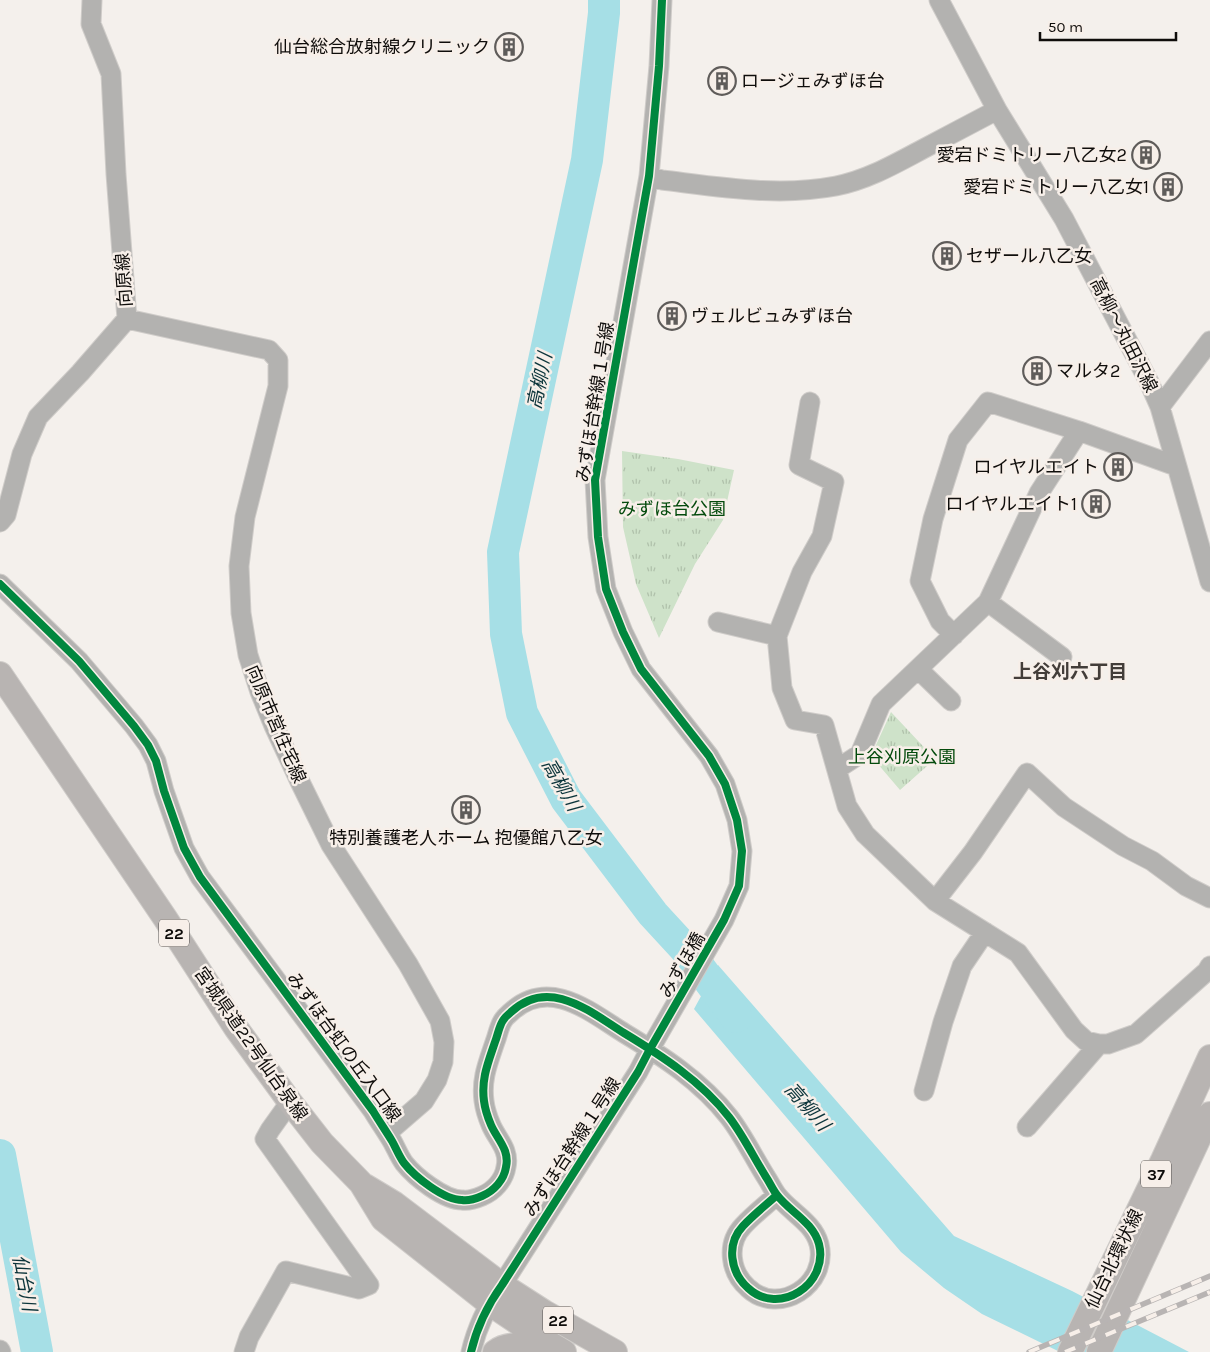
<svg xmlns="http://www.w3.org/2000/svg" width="1210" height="1352" font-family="Karla,'Noto Sans JP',sans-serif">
<defs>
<pattern id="park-tufts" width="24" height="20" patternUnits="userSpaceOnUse" patternTransform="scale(1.25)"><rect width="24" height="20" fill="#cee2c9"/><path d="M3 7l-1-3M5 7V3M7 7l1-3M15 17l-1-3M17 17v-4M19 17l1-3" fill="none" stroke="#b0c1ab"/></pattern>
</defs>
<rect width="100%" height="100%" fill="#f4f0ec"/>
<path fill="url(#park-tufts)" d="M622,451l56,8 56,11 -11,50 -28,44 -36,74 -23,-54 -13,-57z
M891,712l44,47 -35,31 -29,-34z"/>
<path fill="#a6dfe6" d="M718,965l236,271 118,55 117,61h-129l-78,-38 -38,-26 -43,-36 -207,-243z"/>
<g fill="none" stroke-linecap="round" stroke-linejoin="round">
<path stroke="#a6dfe6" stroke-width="32" d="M604,0v13l-17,147 -84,392 3,82 16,79 44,86 87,115 35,38 48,65
M0,1155l37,197"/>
<defs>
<path id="minor" d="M939,0l58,110 67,109 85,163 11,25 50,175
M649,176l13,4c58,7 116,17 174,6 31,-6 59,-22 87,-37 25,-13 49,-26 74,-39
M127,319l142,31 9,10v26l-33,131 -6,49 2,47 7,42 12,37 14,34 27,58 30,61 77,119 32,57 4,21 -1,20 -6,18 -13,21 -37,32
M810,402l-11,63 35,17 -12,54 -20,36 -25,64 5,52 13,32 29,5 23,81 18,28 70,67 83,52 56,77 12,11 13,3h9l28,-10 71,-63 3,-5
M1160,407l50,-66
M0,522l6,-7 16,-61 16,-37 42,-44 47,-54 -11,-145 -5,-100 -20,-50 1,-24
M0,584l79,77 55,65 14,19 8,16 8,30 20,57 16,29 173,234c6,10 13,20 19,30 4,7 7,15 12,22 11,14 40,37 58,37 7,1 13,-1 20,-4 12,-5 22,-16 24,-29 4,-17 -9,-28 -15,-42 -3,-7 -6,-16 -7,-24 -3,-22 4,-38 11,-59 3,-7 4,-17 9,-23 2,-3 5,-5 7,-7 38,-35 78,-1 113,21 38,23 77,48 105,84 14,18 25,41 37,60 4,6 7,13 11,18 13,17 36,27 42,49 10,40 -40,73 -71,44 -18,-16 -22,-44 -5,-62 10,-11 23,-21 34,-31
M988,602l74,55
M718,622l59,14
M954,635l-14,-14 -20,-40 13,-62 25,-79 30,-38 91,29 97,35
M918,669l33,32
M837,769l23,-15 21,-50 107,-102 51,-109 40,-62
M935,901l38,-49 54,-79 37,34 59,39 29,15 34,25 24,12
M924,1091l19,-69 19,-56 23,-34
M1027,1127l72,-83
M0,1350l1,2
M244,1352l5,-15 37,-66 73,18 10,-4 -104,-146 5,-9 20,-28
M471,1352c6,-26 16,-46 31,-67l136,-213 12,-23 74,-129 15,-34 3,-35 -5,-31 -12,-36 -16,-28 -68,-87 -18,-37 -17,-43 -8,-52 -3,-57 54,-304 10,-110 3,-66"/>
<path id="major" d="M0,674l165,244 71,110 54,74 32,41 39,40 22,36 106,84 55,37 20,12
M365,1186l30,18 107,81 42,27 71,40
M495,1352c17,-13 40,-4 59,0
M1070,1352l93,-192 47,-103
M1099,1352l111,-238"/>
</defs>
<use href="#minor" stroke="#cfccc9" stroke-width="21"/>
<use href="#major" stroke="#cfccc9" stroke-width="26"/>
<use href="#minor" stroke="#b3b2b0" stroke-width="19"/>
<use href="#major" stroke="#b8b4b2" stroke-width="24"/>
<defs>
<path id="rail" d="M1029,1352l181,-76
M1065,1352l145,-60"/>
</defs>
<use href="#rail" stroke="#b8b4b3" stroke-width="5.5"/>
<use href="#rail" stroke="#f7efe9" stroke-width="4" stroke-dasharray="11" stroke-linecap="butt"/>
<defs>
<path id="cycleway" d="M0,584l79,77 55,65 14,19 8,16 8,30 20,57 16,29 173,234c6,10 13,20 19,30 4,7 7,15 12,22 11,14 40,37 58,37 7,1 13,-1 20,-4 12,-5 22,-16 24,-29 4,-17 -9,-28 -15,-42 -3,-7 -6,-16 -7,-24 -3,-22 4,-38 11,-59 3,-7 4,-17 9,-23 2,-3 5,-5 7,-7 38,-35 78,-1 113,21 38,23 77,48 105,84 14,18 25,41 37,60 4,6 7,13 11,18 13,17 36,27 42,49 10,40 -40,73 -71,44 -18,-16 -22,-44 -5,-62 10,-11 23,-21 34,-31
M471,1352c6,-26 16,-46 31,-67l136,-213 12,-23 74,-129 15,-34 3,-35 -5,-31 -12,-36 -16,-28 -68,-87 -18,-37 -17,-43 -8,-52 -3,-57 54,-304 10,-110 3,-66"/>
</defs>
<use href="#cycleway" stroke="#f7efe9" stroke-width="11"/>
<use href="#cycleway" stroke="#00873e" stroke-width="8"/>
</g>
<defs>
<symbol id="building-ring" viewBox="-11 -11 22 22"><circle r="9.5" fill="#f7efe9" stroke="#5f5c5a" stroke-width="1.5"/><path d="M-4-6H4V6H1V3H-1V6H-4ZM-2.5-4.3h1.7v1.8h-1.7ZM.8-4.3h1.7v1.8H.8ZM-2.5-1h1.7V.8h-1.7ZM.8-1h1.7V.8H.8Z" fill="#5f5c5a"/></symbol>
</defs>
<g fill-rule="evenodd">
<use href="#building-ring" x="493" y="31" width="32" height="32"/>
<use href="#building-ring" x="706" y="65" width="32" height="32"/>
<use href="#building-ring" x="1130" y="139" width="32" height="32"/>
<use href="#building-ring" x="1152" y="171" width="32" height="32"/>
<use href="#building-ring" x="931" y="240" width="32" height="32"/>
<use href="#building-ring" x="656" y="300" width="32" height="32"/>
<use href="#building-ring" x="1021" y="355" width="32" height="32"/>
<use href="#building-ring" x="1102" y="451" width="32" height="32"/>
<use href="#building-ring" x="1080" y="488" width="32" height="32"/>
<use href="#building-ring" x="450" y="794" width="32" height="32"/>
</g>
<g text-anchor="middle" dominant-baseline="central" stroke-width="5" stroke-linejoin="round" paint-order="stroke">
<g fill="#f7efe9" stroke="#55514e" stroke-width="1">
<rect x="159" y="919.5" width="30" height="27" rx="4"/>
<rect x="1141" y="1160.5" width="30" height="27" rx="4"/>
<rect x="543" y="1306.5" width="30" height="27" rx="4"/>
</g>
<g font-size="16" font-weight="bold" fill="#0f0d0b">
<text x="174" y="933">22</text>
<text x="1156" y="1174">37</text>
<text x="558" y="1320">22</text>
</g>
<g font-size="18" fill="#0f0d0b" stroke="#f7efe9" text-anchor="end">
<text x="490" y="47">仙台総合放射線クリニック</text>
<text x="741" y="81" text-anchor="start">ロージェみずほ台</text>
<text x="1127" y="155">愛宕ドミトリー八乙女2</text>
<text x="1149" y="187">愛宕ドミトリー八乙女1</text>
<text x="966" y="256" text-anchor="start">セザール八乙女</text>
<text x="691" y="316" text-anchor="start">ヴェルビュみずほ台</text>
<text x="1056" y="371" text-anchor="start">マルタ2</text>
<text x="1099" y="467">ロイヤルエイト</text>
<text x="1077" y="504">ロイヤルエイト1</text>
<text x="466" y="838" text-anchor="middle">特別養護老人ホーム 抱優館八乙女</text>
</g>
<g font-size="18" fill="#0f0d0b" stroke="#f7efe9">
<text transform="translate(124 280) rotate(-94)">向原線</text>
<text transform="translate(1124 335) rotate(63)">高柳～丸田沢線</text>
<text transform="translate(595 402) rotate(-81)">みずほ台幹線１号線</text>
<text transform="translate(276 724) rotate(67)">向原市営住宅線</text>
<text transform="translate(682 965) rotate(-60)">みずほ橋</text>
<text transform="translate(251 1044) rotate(55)">宮城県道22号仙台泉線</text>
<text transform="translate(344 1047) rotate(54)">みずほ台虹の丘入口線</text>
<text transform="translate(572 1147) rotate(-57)">みずほ台幹線１号線</text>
<text transform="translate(1114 1259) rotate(-64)">仙台北環状線</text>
</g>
<g font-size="18" fill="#044b0d" stroke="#f7efe9">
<text x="672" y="509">みずほ台公園</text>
<text x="902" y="757">上谷刈原公園</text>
</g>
<g font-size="19" font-style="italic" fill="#0b343a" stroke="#f7efe9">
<text transform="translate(540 381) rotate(-78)">高柳川</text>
<text transform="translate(561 785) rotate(60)">高柳川</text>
<text transform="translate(807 1107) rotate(49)">高柳川</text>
<text transform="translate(24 1283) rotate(79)">仙台川</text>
</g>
<g font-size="19" font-weight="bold" fill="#433d39" stroke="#f7efe9">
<text x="1070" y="672">上谷刈六丁目</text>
</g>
</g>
<path d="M1040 32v8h136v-8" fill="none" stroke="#0f0d0b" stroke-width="2.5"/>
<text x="1048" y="32" font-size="15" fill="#0f0d0b" stroke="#f7efe9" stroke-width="4" paint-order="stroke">50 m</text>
</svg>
